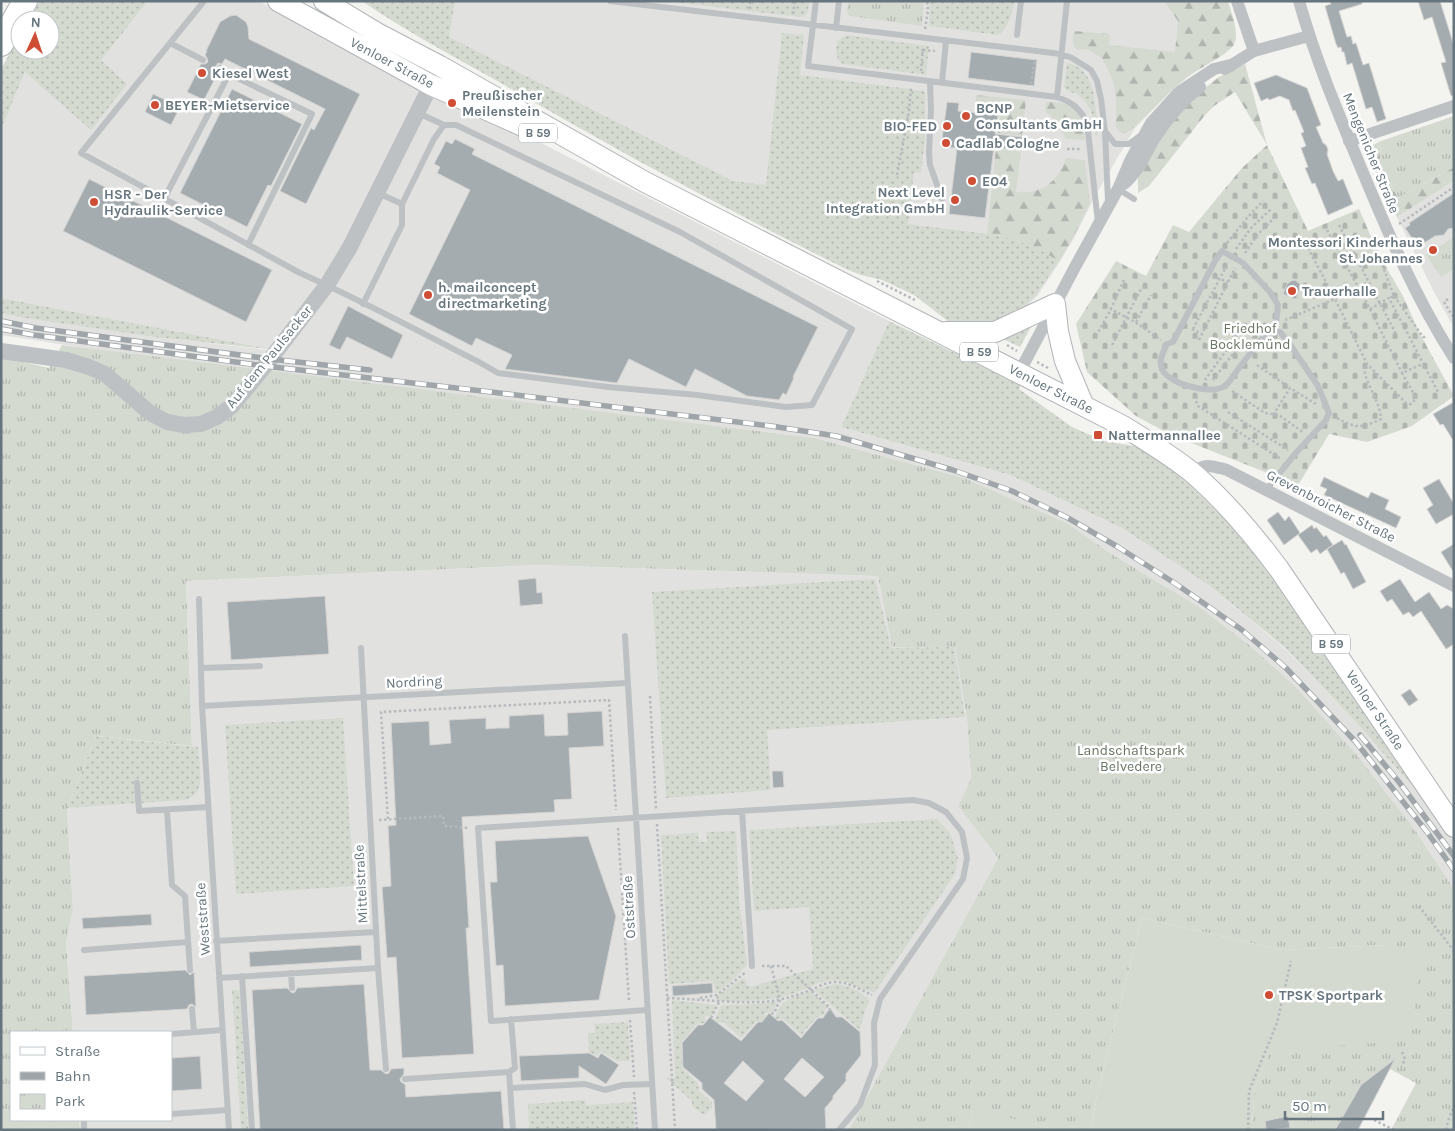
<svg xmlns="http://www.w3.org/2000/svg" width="1455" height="1131" font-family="Karla,sans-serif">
<defs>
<pattern id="grass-dots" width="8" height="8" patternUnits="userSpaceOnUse" patternTransform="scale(1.25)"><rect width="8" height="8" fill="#d5dad1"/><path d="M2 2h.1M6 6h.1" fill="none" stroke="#b1b5af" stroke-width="1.8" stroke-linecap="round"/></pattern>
<pattern id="forest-firs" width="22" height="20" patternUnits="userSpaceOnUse" patternTransform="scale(1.25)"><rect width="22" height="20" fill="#d5dad1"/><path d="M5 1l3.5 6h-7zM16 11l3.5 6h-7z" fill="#b1b5af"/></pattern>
<pattern id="cemetery-stones" width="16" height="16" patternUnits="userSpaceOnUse" patternTransform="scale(1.25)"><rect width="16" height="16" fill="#d5dad1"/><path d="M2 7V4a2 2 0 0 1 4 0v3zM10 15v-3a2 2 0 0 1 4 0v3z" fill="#b1b5af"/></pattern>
<pattern id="park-tufts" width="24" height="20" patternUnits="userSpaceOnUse" patternTransform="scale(1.25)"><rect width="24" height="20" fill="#d5dad1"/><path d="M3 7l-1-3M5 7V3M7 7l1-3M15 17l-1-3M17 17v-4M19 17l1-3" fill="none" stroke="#b1b5af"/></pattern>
</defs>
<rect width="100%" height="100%" fill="#f3f3f0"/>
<path fill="#e1e2e0" d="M148,1h111l128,68 72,32 430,220 -48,106 169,48 112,53 88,58 74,62 71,73 81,92 18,27v49l-41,-62 -57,-73 -61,-68 -47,-42 -50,-38 -85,-51 -46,-32 -103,-45 -149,-40 -704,-86 -110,-17v-22l153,24 123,14 -276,-53v-168l24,-58 75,-12z
M384,1h844l6,21 1,17 -2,7 -8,7 -36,23 -18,15 -36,37 -40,68 -21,42 -13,22 -23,35 -13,13 -13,9 -524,-253z
M1454,181v147l-21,-38 -36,-73z
M538,565l340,11 14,70h63l12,73 4,60 -13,27 40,52 -149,272h-769l-1,-10h92v-88h-98l-7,-90 7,-32 -6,-102 125,-62 -6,-165z"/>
<path fill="url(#grass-dots)" d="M39,1h109l-47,59 26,24 -36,46 -66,-58 -24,58v-61l19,-34v15h30v-30h-22z
M362,1h93l-6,36 284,144 33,4 16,-152 22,2 -4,40 125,16 1,40 -5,42 -7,-1 -6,52 96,12 32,11 23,14 -23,34 -12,12 -7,6 -21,10 -47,-1 -35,-27 -32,-15 -21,-5 -15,-6c-115,-57 -228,-118 -340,-183 -49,-28 -98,-53 -144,-85z
M665,1h145l-3,13 -6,3z
M930,1h85c-3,10 -7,29 -17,34l-69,-9z
M846,35l83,11 -3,29 -83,-11c-9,-6 -7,-14 -6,-23z
M1067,63c24,4 28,30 29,50 1,8 3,16 1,23l-2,-1c-1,-16 -3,-30 -17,-40 -5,-3 -11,-3 -14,-8z
M1,298l268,51 -115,-12 -134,-20 -19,-4z
M889,321l132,64 -2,4 53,38 32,14 37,6 49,38 51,50 101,139 94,139 -81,-92 -71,-74 -74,-61 -88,-58 -112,-53 -169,-48z
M1033,323l-13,24 -17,-8z
M875,579l16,69 63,-1 11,70 -198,13 4,60 -105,8 -14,-206z
M343,718l11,168 -118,8 -11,-169z
M96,736l102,11c1,19 10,49 -14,53l-117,8z
M937,819l13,14 8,25 -3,16 -80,118c-14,-1 -26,-12 -41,-12 -17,1 -32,12 -48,16 -23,6 -46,5 -69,5l-1,-4 24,-17 5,-2 2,7 3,2 63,-18 -4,-62 -55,4 -5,-81z
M736,831l3,68 8,66 -13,14 -18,15 -3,-13 -44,3 -8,-149 37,-2 1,9h8l-1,-10z
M835,984c14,2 25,6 35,17l-5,9 -5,20 -46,-40z
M232,990h8l8,140h-7z
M810,991l18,16 -4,4 2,3 -9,3 -16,18 -18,-16 -8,1c3,-21 18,-22 35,-29z
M672,1000l44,5 -4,11h-7v7l-8,1 -16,19 2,26 15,14 1,8 13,11v6l-8,7 -12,-9v-5l-26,-23h9z
M777,1002l-4,10 -8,1 1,8h-9l-16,17 -18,-16 -8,1 1,-7 5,-11 32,-1z
M628,1022l2,39h-14l-15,-10 -4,5 -8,-4 -1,-19h7l-1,-9z
M585,1100l2,5 46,-3 2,28h-106l-1,-26z"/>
<path fill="url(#forest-firs)" d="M1164,1h64c3,12 13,34 5,45 -9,11 -34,22 -46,31 -13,10 -25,23 -37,35 -9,8 -15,16 -26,22l-5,-2 -3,-5v-28l-3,-18 -11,-23 -15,-9c-16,4 -15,-7 -13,-18l36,3 -1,11 66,7 3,-31z
M1245,64l22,81 -32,-53 -21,14 -9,9 -56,71 -11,7v-21l31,-47 22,-26 28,-22z
M976,95l50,5 -4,36 -24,-3 2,-19 -25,-4z
M1046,102c30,-1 37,10 39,38l-19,-1 -8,-16 -13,-12z
M1381,141l-1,23 18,34 56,-31v14l-57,36 -27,-57 -1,-8 2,-6z
M996,148l25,3 -5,41c26,2 42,-10 50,-34l19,2 5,44 -17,34 -14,23c-23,-14 -45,-24 -72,-27z"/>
<path fill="url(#cemetery-stones)" d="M1267,145l41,86 51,-22 20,46 24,41 16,36 35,64 -42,30 -45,16 -38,-8 -32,53 -17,-9 -109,-43 -35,-19 -49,-44 -11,-48 40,-63 30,15 27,-51 16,7 53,-64z"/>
<path fill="url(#park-tufts)" d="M848,1h76l-2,25 -73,-10 -2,-4z
M1454,116v51l-56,31 -18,-34 1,-23z
M1454,237v32l-13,8 -15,-22z
M62,345l753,93 149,40 103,45 46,32 85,51 50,38 47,42 61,68 57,73 41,62v241h-63l25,-47 -26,-14 -29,16 -26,45h-40l-6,-15 -37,8 3,-36 16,-37 139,-11 -25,-94 -103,5 -140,-32 -45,177 -6,35h-33l-85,-20 -5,20h-119l149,-272 -40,-52 13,-27 -4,-60 -12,-72h-63l-14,-71 -340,-11 -352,16 6,165 -96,-10 -29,72 6,102 -7,32 7,90h-62v88h68l1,10h-79v-773l48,11z"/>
<path fill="#d5dad1" d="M1142,918l140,32 103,-5 37,4 -12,91 -139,11 -16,36 -3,35 37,-7 6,15h-204l6,-35z
M973,1109l85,21h-90z"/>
<path fill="#a5acb0" stroke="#d5d4d3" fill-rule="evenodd" d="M1330,1h32v3l-23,7 8,26 4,-1 2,8 3,-1 7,22 6,-2 17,56 -9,3 -5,-15 -6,2 -14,-46 -5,2 -3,-13h-2l-1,-5 -3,1 -2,-4 -11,-38 6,-2z
M1418,1h22l14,45v49l-3,1 -10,-33 5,-1 -14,-45 -8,3z
M236,15l10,7 2,5 1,12 111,55 -54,110 -26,-13 31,-63 3,2 11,-21 -100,-50 -3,5 -4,-1 -2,3 -1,4 3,3 -14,27 -17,-8 14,-28h4l3,-2 -1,-4 -2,-3 2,-4h-1l14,-29 10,-6z
M971,52l66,8 -3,26 -66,-8z
M1276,75l31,13 14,37 -5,2 7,16 3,2 1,2 1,3 -1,4 6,17 5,10 5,-2 10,25 -25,11 -13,-32 -3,1 -7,-16 3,-1 -7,-19 5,-2 -5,-13 3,-1 -9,-22 -2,1 -4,-11 -9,-4 -11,4 -1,-2 -7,3 -7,-18z
M232,89l70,35 -31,62 -3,-1 -21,42 -67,-34z
M153,94l27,13 -9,18 -26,-13z
M947,102l12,1 -1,8 40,4 -3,19 28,3 -2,13 -27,-3 -9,71 -36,-4 8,-66 -16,-1z
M455,139l20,10 -3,5 346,173 -25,50 1,1 -8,17 -3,-2 -4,7 -32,-4 -52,-27 -9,18 -57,-28 -12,24 -112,-14 7,-14 -36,-17 -4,8 -63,-32 61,-124 -33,-17 3,-6 -6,-3 12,-23 6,3z
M89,179l183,91 -26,52 -183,-91z
M1454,193v35l-6,1 -4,6 -9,1 -17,11 -13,-19 5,-3 -1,-2z
M1295,280l5,4v4l-4,11 -13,-5 4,-10 4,-3z
M348,306l55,29 -11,24 -45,-22 -7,13 -11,-5z
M1454,402v40l-11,-18 -3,1 -7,-11z
M1324,477l44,21 3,-6 18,8 -4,9 16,8 -5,11 -72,-33 3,-6 -7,-3z
M1439,479l15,25v10l-18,10 -9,-15 6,-4 -10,-17z
M1278,512l7,9 4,-5 11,17 -16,12 -17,-25z
M1312,525l2,4 2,-2 8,10 2,-2 7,10 -6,4 15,-9 3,5 1,-1 20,38 -13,7 -9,-17 -3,2 -14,-25 -7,5 -3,-5 -6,4 -13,-18z
M1454,544v29l-13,-21z
M536,578l1,15 5,-1 1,12 -23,2 -2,-26z
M1400,579l15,23 14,-10 12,17 6,-4 7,4v35l-8,5 -25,-38 -8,6 -4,-5 -6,3 -11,-16 -5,3 -7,-11z
M325,596l4,58 -98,6 -4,-58z
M1410,689l8,11 -9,6 -8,-11z
M602,711l2,35 -35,2 3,51 -18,1 1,12 -93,5 7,111h-3l8,126 -72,4 -6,-101 -9,1 -5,-71 9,-1 -3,-60 8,-1 -5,-102 38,-2 1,24 21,-2 -2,-23 37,-2v11l12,-1h11v-12l35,-2 1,22 23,-1 -1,-22z
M772,771h11l1,16 -11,1z
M588,836l28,80 -17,84 -94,6 -2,-41 -7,1 -6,-84h7l-2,-41z
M151,914l1,11 -69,4 -1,-11z
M361,945l1,15 -112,7 -1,-15z
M185,970l5,5 4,-3 2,35 -4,-3 -3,1 -2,4 -101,6 -2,-39z
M712,983l1,10 -40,3 -1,-10z
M364,984l6,86h11l5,4 3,-1 2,-4 13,-1v6l-4,5 1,3 4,2 1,13 95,-6 3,39h-244l-8,-140 35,-2 5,5 3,-1 2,-4z
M830,1008l6,9h6l18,15 1,23 -15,19v7l-13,15v3l-8,9 1,21 -110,1 -2,-30 -12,-11v-6l-19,-16 -1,-24 16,-18h5l7,-8 31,24 17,-19h4l7,-9 9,8 4,-1 19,18 17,-20h5zM802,1058l22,19 -19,20 -21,-18zM743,1061l21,20 -18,20 -22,-18z
M589,1053l9,5 3,-5 18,12 -13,19 -27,-18v12l-58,3 -2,-25z
M200,1056l2,33 -31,2v-33z
M1395,1059l-37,71h-23l26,-45z
M1288,1116l2,12 -24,2 -1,-9z"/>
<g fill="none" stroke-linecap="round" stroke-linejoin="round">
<defs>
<path id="primary" d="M278,1l153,84 94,42
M324,1l53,32 63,33 205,116 478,244c24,15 49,30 71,48 32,28 59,60 85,95l175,258
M945,332h50l60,-28 3,27 7,30 18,43"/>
<path id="motorway" d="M1,44l24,-43"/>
</defs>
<use href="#primary" stroke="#b1b5b8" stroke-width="22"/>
<use href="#motorway" stroke="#b0b4b6" stroke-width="26"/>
<path stroke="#b7babc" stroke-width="2.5" stroke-dasharray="2.5 2.5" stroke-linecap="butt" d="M750,9v-8
M793,14l2,-13
M925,29l3,-19 -1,-9
M923,50l12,1
M921,71l2,-24
M1031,84l4,-24
M995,140l26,3
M1067,149h13
M897,175l12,-63 2,-24
M1399,224l55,-37
M1339,225l57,109
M1327,230l43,79 19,-11 49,94
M1379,238l-5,5 20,53 -5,2
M1227,243l20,-25 16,-17
M1308,248l27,51
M1236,249l15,-21 20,-19
M1245,253l13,-19 18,-18
M1217,278l11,4
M1124,280l-13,29 24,13 26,18
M877,281l40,20
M1394,296l29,41h3
M1448,299l-4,3 10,16
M1370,309l32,64
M1285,320l50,-21 32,65
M1136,322l15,-27
M1192,329l10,5
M1193,329l34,-64
M1096,336l15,-27
M1199,340l36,-72
M1007,345l10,6
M1112,345l29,-56
M1037,362l13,7
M1257,365l33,23
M1205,380l28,-39 10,7
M1213,380l26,-34
M1232,391l33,22 14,2 25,18
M1197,396l-1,5 2,5 83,53
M1228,412l60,38
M1273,415l17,-27 26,16
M1337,418c19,11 25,10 44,1 -1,-19 -16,-34 -17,-53l3,-2 39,39 5,1 3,-3v-7l-12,-21 21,-9
M650,696l6,113
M388,819l-7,-107 228,-12 7,110
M379,820l64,-4 1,10 25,2
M657,824l18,306
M618,828l11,174
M1419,906l35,45
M762,966h24l43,41 1,4
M771,966l9,34 -6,13 -3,1
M667,998c31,1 61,5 92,4 18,0 35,-6 52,-12 8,-4 16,-8 25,-8 13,0 25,8 36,13
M700,998l17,-3 29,-23
M711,1018l8,-16
M630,1020l4,57
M1402,1052l3,7 -3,7
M634,1092l3,38
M1374,1120l20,10
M1248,1130l1,-39 28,-68 14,-62
M1446,1130l2,-9 6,-15"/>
<path stroke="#bdc1c4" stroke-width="6" d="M204,1l-123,152 219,120c61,27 120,59 179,89l19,11 110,14 89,8 89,12 26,-2 40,-76 -172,-97 -224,-107h-12l-10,14 -32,65v21l-39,79
M610,1l393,46 58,7 11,4 19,12 6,11 4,18 4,32 3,70
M816,1l-8,65 249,31c15,5 22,11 30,25l11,101
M836,28l3,-27
M1017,35l4,-34
M170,43l33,17
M220,68l9,6
M930,82l1,28 -2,43 1,12 12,34
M942,83l4,-42
M1057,97l10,-96
M418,113l26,12
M1105,131l10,13h14l11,-8
M1118,189l16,10
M378,193l24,11
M164,199l65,-125 83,40 -64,131
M1222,251l21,12 27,29 8,13 -2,19c-14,13 -25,28 -37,44 -4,5 -9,14 -14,18 -13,10 -62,-3 -64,-20 -2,-7 3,-15 6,-22l6,-2 42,-81z
M1266,490l29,-36 31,-34 3,-7 -11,-27 -29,-43 -9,-11 -10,-3
M199,599l3,107 27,424
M625,636l30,494
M361,648l17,320 8,101
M201,668l59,-2
M202,706l425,-23
M137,783l2,28 69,-4
M167,810l5,75 13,11 5,74
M742,811l10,155
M216,941l160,-9
M84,950l104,-8
M291,973l1,15
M242,976l10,154
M219,978l159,-10
M192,1009l2,23
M647,1010l-156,11 -13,-193 435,-28 16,3 17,9 16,20 5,26 -4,21 -83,120 -6,24 1,42 -15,40 -21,25
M171,1034l51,-4
M509,1072l6,-4 -4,-49
M405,1079l104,-7 4,58
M511,1088l74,-4 20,6 18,-5 29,-1
M171,1114l57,-4
M84,1120v10"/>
<path stroke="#bdc1c4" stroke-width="12" d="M1237,1l17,50
M1299,1c16,57 39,112 62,167 27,65 55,131 93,190
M1225,69l29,-18 55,-15
M1349,141l105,-35
M1124,184c14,-12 21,-29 30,-45 13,-20 28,-38 46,-52
M1019,373l56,-106 43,-78 12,-28 21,-38 28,-31 35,-23 16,-4
M1193,473c12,-11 19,-7 34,-3l227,116"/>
<path stroke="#bdc1c4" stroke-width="16" d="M1,351l65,9 23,7 16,7 45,39 17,9 17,3 17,-1 16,-7 15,-11 33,-40 62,-81 23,-38 81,-162"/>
<use href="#primary" stroke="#fff" stroke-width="20"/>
<use href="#motorway" stroke="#fff" stroke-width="24"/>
<defs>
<path id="rail" d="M1,321l35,7 234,31 100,11
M1,329l33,6 231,31 226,26 280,34 65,10 117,34 59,21 56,27 50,29 58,37 66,46 44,38 69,73 72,91 27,38
M1360,735l39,47 55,74"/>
</defs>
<use href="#rail" stroke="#9fa5a9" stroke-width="5.5"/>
<use href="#rail" stroke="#fff" stroke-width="4" stroke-dasharray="11" stroke-linecap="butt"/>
</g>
<g fill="#cf4d34" stroke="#fff" stroke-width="2">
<circle cx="202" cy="73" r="5"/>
<circle cx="452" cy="103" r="5"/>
<circle cx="155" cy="105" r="5"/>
<circle cx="966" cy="116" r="5"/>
<circle cx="947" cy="126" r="5"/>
<circle cx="946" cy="143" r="5"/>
<circle cx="972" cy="181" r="5"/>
<circle cx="955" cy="200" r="5"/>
<circle cx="94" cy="202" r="5"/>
<circle cx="1433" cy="250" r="5"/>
<circle cx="1292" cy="291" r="5"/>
<circle cx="428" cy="295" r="5"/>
<rect x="1093" y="430" width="10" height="10" rx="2.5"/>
<circle cx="1269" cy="995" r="5"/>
</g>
<g text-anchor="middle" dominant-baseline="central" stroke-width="5" stroke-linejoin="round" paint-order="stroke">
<g fill="#fff" stroke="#949ea5" stroke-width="1">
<rect x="519" y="123.5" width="38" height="19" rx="4"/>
<rect x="960" y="342.5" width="38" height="19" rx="4"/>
<rect x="1312" y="634.5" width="38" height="19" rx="4"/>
</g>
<g font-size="12" font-weight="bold" fill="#66757e">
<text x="538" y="133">B 59</text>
<text x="979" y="352">B 59</text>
<text x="1331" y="644">B 59</text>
</g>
<g font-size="14" fill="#66757e" stroke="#fff">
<text transform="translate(392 63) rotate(28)">Venloer Straße</text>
<text transform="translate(1371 153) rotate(68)">Mengenicher Straße</text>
<text transform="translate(269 357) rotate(-51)">Auf dem Paulsacker</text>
<text transform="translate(1051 389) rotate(27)">Venloer Straße</text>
<text transform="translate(1331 506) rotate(27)">Grevenbroicher Straße</text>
<text transform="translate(414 682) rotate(-3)">Nordring</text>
<text transform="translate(1375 710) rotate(56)">Venloer Straße</text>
<text transform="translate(361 884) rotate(-93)">Mittelstraße</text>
<text transform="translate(629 907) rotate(-93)">Oststraße</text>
<text transform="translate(203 919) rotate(-94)">Weststraße</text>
</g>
<g font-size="14" font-weight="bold" fill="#66757e" stroke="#fff" text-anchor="start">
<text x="212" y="73">Kiesel West</text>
<text x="462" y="95">Preußischer<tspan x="462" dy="16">Meilenstein</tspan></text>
<text x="165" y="105">BEYER-Mietservice</text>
<text x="976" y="108">BCNP<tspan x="976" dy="16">Consultants GmbH</tspan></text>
<text x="937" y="126" text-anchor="end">BIO-FED</text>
<text x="956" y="143">Cadlab Cologne</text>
<text x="982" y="181">E04</text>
<text x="945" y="192" text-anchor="end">Next Level<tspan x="945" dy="16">Integration GmbH</tspan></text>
<text x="104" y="194">HSR - Der<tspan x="104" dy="16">Hydraulik-Service</tspan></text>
<text x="1423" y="242" text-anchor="end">Montessori Kinderhaus<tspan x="1423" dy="16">St. Johannes</tspan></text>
<text x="438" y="287">h. mailconcept<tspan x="438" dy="16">directmarketing</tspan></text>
<text x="1302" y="291">Trauerhalle</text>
<text x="1108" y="435">Nattermannallee</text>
<text x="1279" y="995">TPSK Sportpark</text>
</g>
<g font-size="14" fill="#687664" stroke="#fff">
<text x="1250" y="328">Friedhof<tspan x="1250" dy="16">Bocklemünd</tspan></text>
<text x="1131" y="750">Landschaftspark<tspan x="1131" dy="16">Belvedere</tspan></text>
</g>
</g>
<rect width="1455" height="1131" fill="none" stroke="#66757e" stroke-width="5"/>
<rect x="10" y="1031" width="162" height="90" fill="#ffffff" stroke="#c2c8cb"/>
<rect x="20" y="1047" width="25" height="8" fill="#ffffff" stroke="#c2c8cb"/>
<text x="55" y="1056" font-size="15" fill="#66757e">Straße</text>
<rect x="20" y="1072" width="25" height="8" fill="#9fa5a9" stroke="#c2c8cb"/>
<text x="55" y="1081" font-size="15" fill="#66757e">Bahn</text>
<rect x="20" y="1094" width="25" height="15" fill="url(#park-tufts)" stroke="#c2c8cb"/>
<text x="55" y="1106" font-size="15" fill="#66757e">Park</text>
<g transform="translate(35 35) rotate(3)"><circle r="24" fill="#ffffff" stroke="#c2c8cb"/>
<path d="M0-4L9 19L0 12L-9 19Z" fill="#cf4d34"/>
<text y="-8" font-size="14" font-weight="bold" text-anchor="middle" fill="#66757e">N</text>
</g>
<path d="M1285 1111v8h98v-8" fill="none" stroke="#66757e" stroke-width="2.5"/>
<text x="1292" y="1111" font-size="15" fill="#66757e" stroke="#ffffff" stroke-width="4" paint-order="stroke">50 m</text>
</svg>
